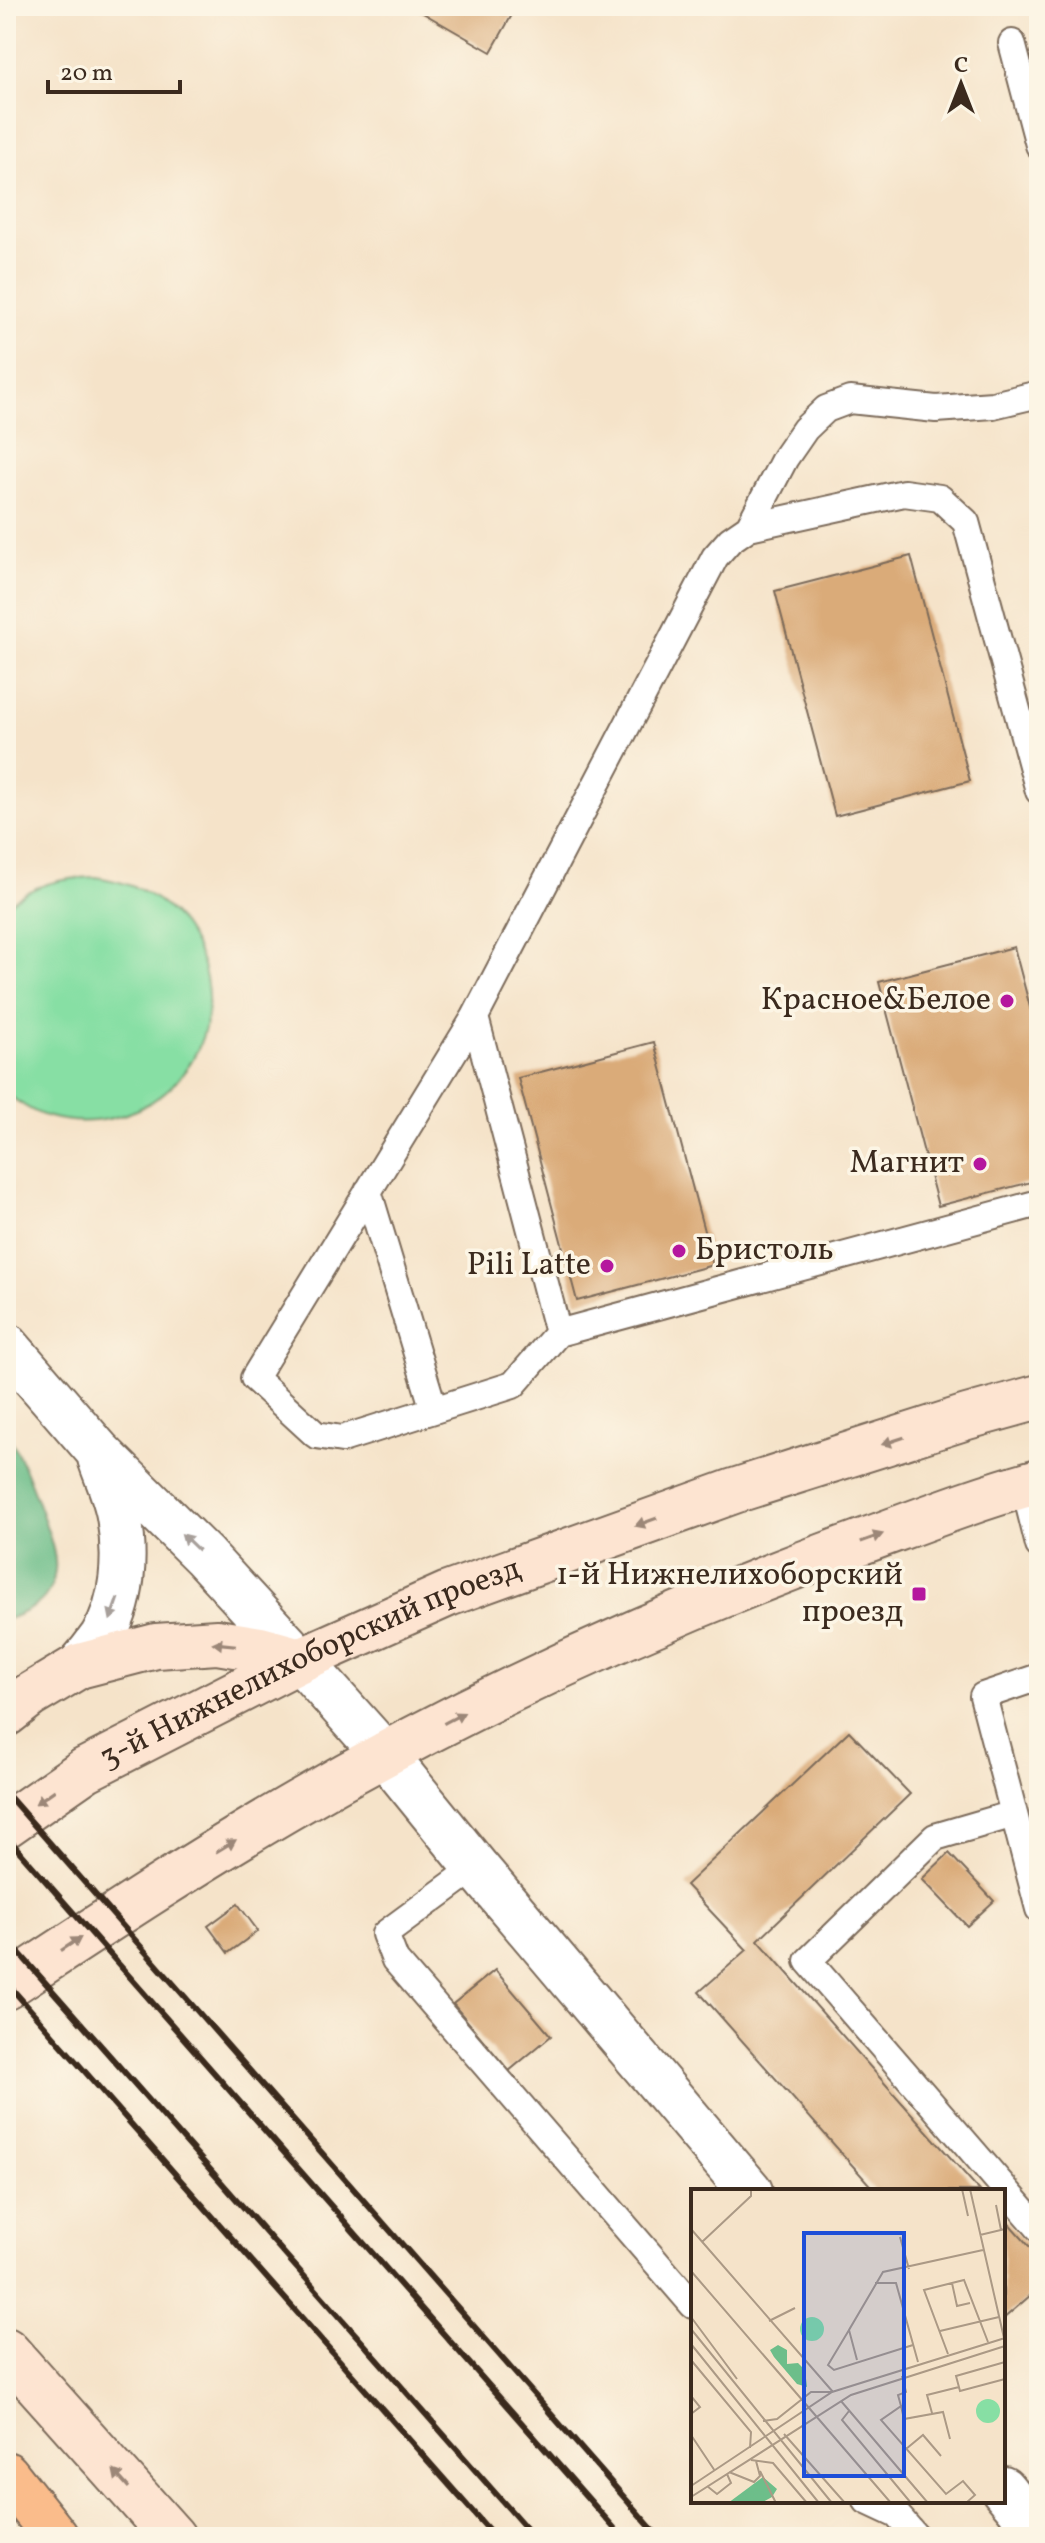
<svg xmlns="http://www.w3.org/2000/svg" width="1045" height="2543" font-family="Vollkorn,serif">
<rect width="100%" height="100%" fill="#fcf5e5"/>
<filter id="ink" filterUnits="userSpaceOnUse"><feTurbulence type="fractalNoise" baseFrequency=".0125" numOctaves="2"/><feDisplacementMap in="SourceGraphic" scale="16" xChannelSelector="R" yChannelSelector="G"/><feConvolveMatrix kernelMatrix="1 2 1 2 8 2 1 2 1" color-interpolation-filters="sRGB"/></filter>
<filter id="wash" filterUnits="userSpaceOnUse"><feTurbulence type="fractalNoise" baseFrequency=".006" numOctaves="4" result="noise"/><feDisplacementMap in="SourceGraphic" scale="32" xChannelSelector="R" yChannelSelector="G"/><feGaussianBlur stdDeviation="1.8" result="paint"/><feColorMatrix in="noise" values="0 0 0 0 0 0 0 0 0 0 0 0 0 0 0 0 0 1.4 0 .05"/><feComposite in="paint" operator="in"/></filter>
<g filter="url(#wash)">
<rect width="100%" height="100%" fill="#f5e3c9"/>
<path fill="#87dfa4" stroke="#618461" stroke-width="2" d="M96,877c18,3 36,7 52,17 48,29 72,90 54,144 -21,63 -90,96 -153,79 -16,-4 -30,-14 -43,-24v-187c27,-22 56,-28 90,-29z"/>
<path fill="#6dbe8a" stroke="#547454" stroke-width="2" d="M6,1432c13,17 48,108 49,129 1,7 -1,19 -4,25 -7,19 -26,26 -43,33l-2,-1z"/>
<g id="blocks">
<path fill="#daab79" d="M411,6h106l-26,46z
M911,556l59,225 -135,35 -60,-225z
M1014,947l25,94v139l-101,26 -59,-224z
M654,1042l59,223 -136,36 -59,-223z
M849,1731l61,63 -152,146 222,251h-105l-176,-199 48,-42 -61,-65z
M949,1853l45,48 -27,25 -45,-47z
M238,1904l20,27 -30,22 -20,-27z
M495,1970l56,66 -42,35 -56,-67z
M1003,2217l36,40v31l-36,31z"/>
</g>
</g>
<g filter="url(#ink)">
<use href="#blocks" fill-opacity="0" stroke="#7c6b5a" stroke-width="2"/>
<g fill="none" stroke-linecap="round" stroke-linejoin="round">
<defs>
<path id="service" d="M1012,43l27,102
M749,527l155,-34 36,5 26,24 73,269
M475,1017l-221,361 62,57 26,4 171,-54 45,-52 481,-130
M368,1191l66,219
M558,1333l-83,-316 240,-460 15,-17 19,-13 36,-69 20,-29 21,-20 24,-9 86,9 57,-4 46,-11
M1024,1485l15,60
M1039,1677l-56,19 31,118 -79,23 -127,124 231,267
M1014,1814l25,95
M476,1867l-91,67 10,26 298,345
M867,2501l30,14 19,22"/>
<path id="minor" d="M6,1345l92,106 106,105 96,104
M79,1666c8,-9 16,-19 23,-29 22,-34 24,-82 17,-121 -3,-19 -13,-40 -19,-58"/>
<path id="tertiary" d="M300,1660l85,95 91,112 274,324
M1003,2489l36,43"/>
<g id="secondary">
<path d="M6,1714l23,-18 50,-30 77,-20 61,-4 43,7 40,11"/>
<path id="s1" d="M6,1825l79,-55 215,-110 148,-66 286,-103 233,-74 72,-20"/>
<path d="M6,1987c93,-61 185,-122 281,-178 178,-104 365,-190 558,-261 64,-23 128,-49 194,-67"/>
<path d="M6,2350l167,187"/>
</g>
<path id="primary" d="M6,2474l50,63"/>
</defs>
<use href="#service" stroke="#7c6b5a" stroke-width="30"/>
<use href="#minor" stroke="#7c6b5a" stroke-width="48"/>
<use href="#tertiary" stroke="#7c6b5a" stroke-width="48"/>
<use href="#secondary" stroke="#7c6b5a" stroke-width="48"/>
<use href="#primary" stroke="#7c6b5a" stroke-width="48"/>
<use href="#service" stroke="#fff" stroke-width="26"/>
<use href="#minor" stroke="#fff" stroke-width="44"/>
<use href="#tertiary" stroke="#fff" stroke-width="44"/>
<use href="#secondary" stroke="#fde4d1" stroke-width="44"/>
<use href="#primary" stroke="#fabc8b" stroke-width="44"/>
<path stroke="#3b2a1e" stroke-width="6" d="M6,1793l653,744
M6,1836l616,701
M6,1938l528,599
M6,1982l489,555"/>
</g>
<defs><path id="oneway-solid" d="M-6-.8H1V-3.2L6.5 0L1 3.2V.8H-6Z" transform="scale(2)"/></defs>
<g fill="#9c8778">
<use href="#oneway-solid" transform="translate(893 1441) rotate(162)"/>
<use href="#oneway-solid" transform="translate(646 1522) rotate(160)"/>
<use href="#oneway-solid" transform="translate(872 1538) rotate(-20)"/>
<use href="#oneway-solid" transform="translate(224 1644) rotate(-174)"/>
<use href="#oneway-solid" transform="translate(454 1718) rotate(-28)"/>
<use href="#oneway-solid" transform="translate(45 1797) rotate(145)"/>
<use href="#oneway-solid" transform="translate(226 1846) rotate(-31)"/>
<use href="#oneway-solid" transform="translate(71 1944) rotate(-33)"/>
<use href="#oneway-solid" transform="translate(121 2479) rotate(-132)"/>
</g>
<g fill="#a79f9a">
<use href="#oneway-solid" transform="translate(190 1542) rotate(-136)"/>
<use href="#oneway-solid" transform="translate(114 1609) rotate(109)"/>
</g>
</g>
<g fill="#b5179e" stroke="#fcf5e5" stroke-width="3">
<circle cx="1007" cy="1001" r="8"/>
<circle cx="980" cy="1164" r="8"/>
<circle cx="679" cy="1251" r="8"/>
<circle cx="607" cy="1266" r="8"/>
<rect x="911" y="1586" width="16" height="16" rx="4"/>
</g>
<g text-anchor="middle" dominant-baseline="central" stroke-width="7" stroke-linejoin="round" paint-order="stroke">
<g font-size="32" fill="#3b2a1e" stroke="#fcf5e5" text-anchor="end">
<text x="991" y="1001">Красное&amp;Белое</text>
<text x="964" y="1164">Магнит</text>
<text x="695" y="1251" text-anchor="start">Бристоль</text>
<text x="591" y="1266">Pili Latte</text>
<text x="903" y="1576">1-й Нижнелихоборский<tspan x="903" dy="37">проезд</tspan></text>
</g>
<g font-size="32" fill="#3b2a1e" stroke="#fcf5e5">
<text stroke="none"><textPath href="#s1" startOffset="346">3-й Нижнелихоборский проезд</textPath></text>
</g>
</g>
<g transform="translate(691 2189)">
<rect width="314" height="314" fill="#f5e3c9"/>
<path d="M109 140a12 12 0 1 1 24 0a12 12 0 1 1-24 0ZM285 222a12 12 0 1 1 24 0a12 12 0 1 1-24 0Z" fill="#87dfa4"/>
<path d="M87,156l9,5v14l11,-1 7,7 2,17 -10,-3 -23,-27 -4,-7zM72,288l14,12 -5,8 -11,6h-33z" fill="#6dbe8a"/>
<path fill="none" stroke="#ab9985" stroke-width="2" d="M271,0l6,27M279,0l34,149M305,16l5,25M0,40l142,163M289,46l25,-6M209,48l9,32M11,53l49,-46v-7M0,82l200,232M184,94h21l22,79M261,94l5,23 13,-3M0,128l46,62M78,132l26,-13M0,140l141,174M158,141l-21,35 6,5 79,-25M249,142l59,-14M0,155l128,159M257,165l-24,-64 40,-10 24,62M0,171l60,72 -1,16M166,171l-8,-30 34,-58 100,-22M314,173l-49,14 4,15 45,-12M211,187l4,16 -8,3 3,11 -20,14 65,74 17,-13 12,14 -9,8M0,207l9,11 -9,7M150,212l87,102M210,217l3,13 39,-7 7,27M158,222l-7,9 69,83M241,224l-5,-18 32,-8M72,232l14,-2 34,-27h21M93,245l61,69M0,246l24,36M215,260l17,-14 18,21M60,271l22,3 34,40M69,282l16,32M38,283l25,10 6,-6 -4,-15M0,297l141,-94 173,-54M16,297l10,8 14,-11 -4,-9M0,308l160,-102 154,-49"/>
<path fill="#1d4ed8" fill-opacity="0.15" stroke="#1d4ed8" stroke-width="4" d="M113,44h100v243h-100z"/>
<rect width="314" height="314" fill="none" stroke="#3b2a1e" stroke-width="4"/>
</g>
<rect width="1045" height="2543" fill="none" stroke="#fcf5e5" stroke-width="32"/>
<g transform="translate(961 84)" stroke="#fcf5e5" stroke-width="6" paint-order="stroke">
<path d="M0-6L14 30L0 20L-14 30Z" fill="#3b2a1e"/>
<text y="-12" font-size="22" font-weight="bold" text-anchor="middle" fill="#3b2a1e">С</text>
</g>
<path d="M48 80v12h132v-12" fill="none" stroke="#3b2a1e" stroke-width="4"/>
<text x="60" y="80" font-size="24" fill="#3b2a1e" stroke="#fcf5e5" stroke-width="6" paint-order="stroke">20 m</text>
</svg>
